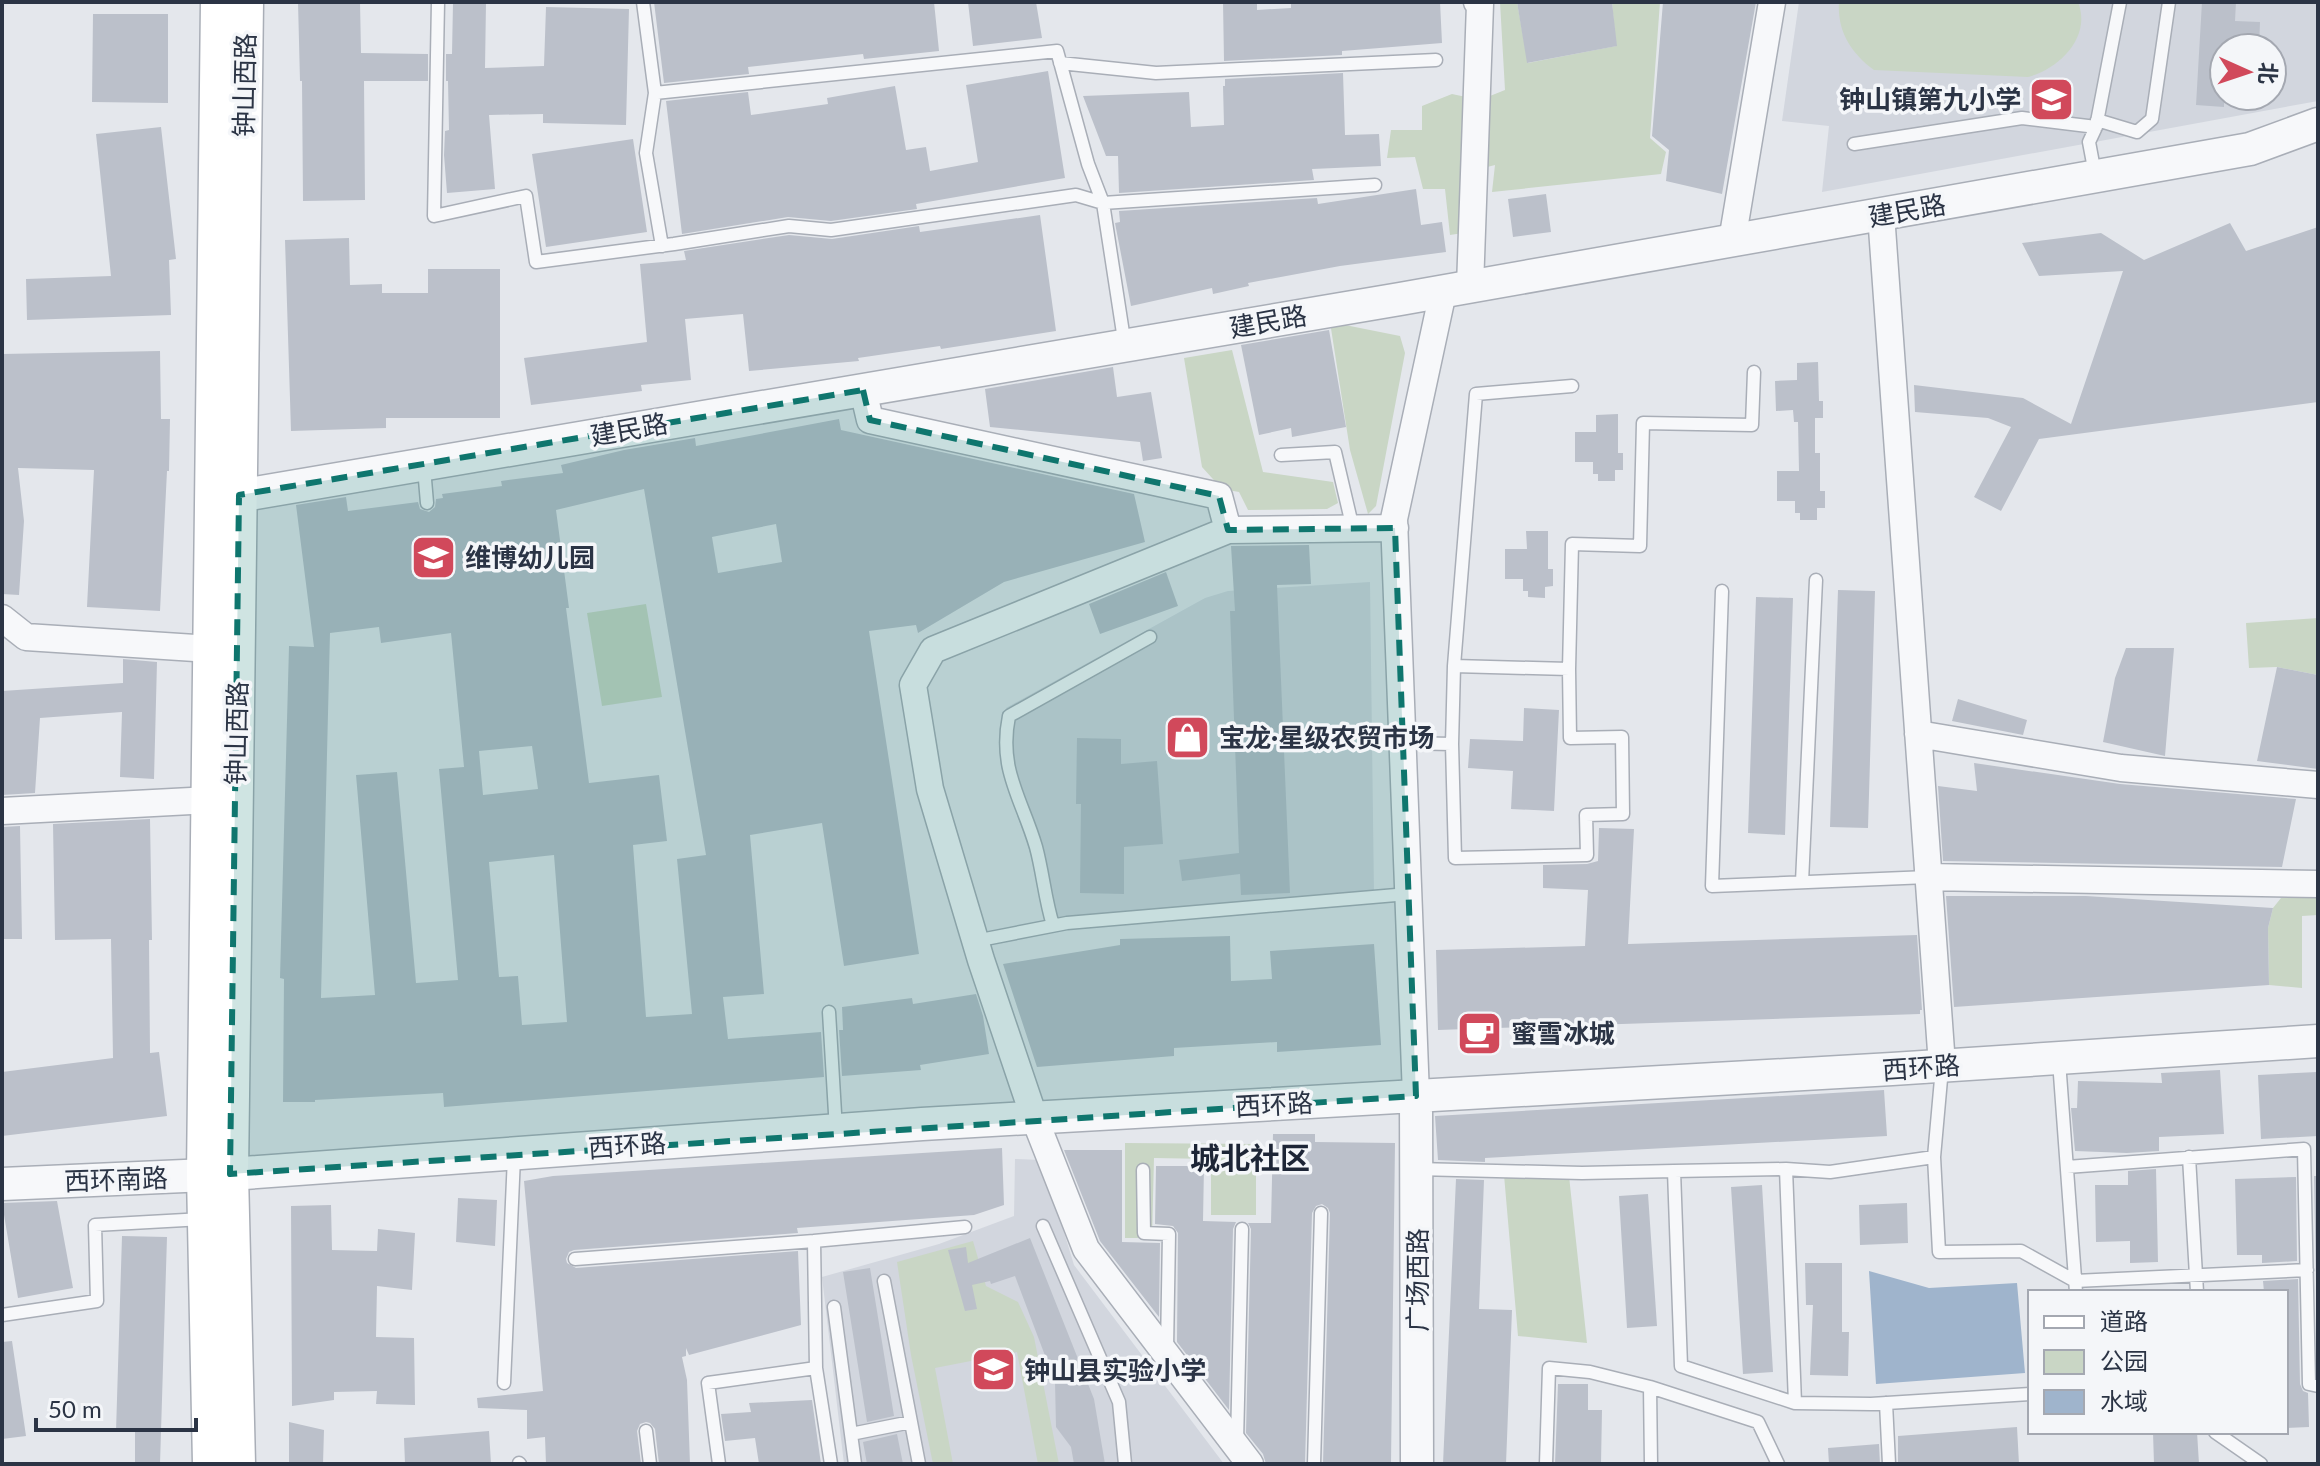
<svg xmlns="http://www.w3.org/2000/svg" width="2320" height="1466" font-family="Lato,'Noto Sans SC',sans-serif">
<rect width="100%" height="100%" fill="#e4e7ec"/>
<path fill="#d2d6de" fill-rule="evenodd" d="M1799,2h519v99l-496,91 7,-66 -47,-5zM2224,48h48v48h-48z
M1370,582l4,313 -320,29 -53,-157 5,-59 199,-110 23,-7z
M1015,1159l27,1 32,105 150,199h-380l-22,-187 117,-33 75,-28z"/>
<path fill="#c9d6c5" d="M1500,2h17l11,61 88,-17 -4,-44h48l-10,136 16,14 -5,22 -169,18 3,-27 -31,8 -1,60 -13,2 -5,-46h-22l-8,-32 -28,1 4,-28h31v-24l30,-12 28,6 25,-10z
M1839,2h239c14,35 -19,67 -50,75l-154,-7c-23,-17 -37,-39 -35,-68z
M1330,322l70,14 5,17 -29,153 -8,8 -18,-64z
M1232,350l31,122 70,10 5,21 -11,6 -79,1 -9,-18 -17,-3 -20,-22 -18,-109z
M646,604l16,93 -60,9 -15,-93z
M2318,618v57l-41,-8 -28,1 -3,-45z
M2281,898h37v17l-16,1v72l-33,-3 -1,-57 5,-20z
M1125,1143l131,1v71h-45v-56l-57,-1 -2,80h-27z
M1504,1175l65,1 18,167 -69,-7z
M973,1241l13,45 32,16 16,35 25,127h-21l-21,-112 -82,16 18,96h-20l-22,-109 -14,-93z"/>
<path fill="#9fb4cc" d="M1869,1271l60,17 88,-5 8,90 -149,11z"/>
<path fill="#bbc0ca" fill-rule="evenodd" d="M298,2h62l1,51 67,1v27h-64l1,119 -62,1 -1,-120h-2z
M654,2h280l5,49 -75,8 -1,-5 -115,13 1,7 -85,9z
M968,2h68l6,36 -69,8z
M1223,2h34v8l34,-2v-6h30v2l119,-2 2,41 -100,8v4l-118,6z
M1517,2h95l5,44 -90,17z
M1663,2h93l-34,192 -56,-13 3,-31 -17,-14z
M2202,2h34l-1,19 25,1 -1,26h-35v59l-28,-2z
M453,3h33l-1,65 59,-2 2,-59 83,2 -3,116 -83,-2v-9l-54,1 6,74 -48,4 -3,-38 1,-24 4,-1 -1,-49h-2v-27h6z
M93,14h75v89l-76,-1z
M1048,71l17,107 -149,26 1,5 -86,12 -43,-4 -106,17 -16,-133 82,-9 3,23 77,-11 -1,-6 68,-12 11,64 20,-3 4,24 48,-9 -12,-77z
M1343,73l2,62 34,-1 2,32 -69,3 2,11 -195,13 -1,-37h-12l-23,-60 106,-4 2,35 33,-2 -1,-39h2v-7z
M161,127l15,132 -7,1 2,55 -144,5 -1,-41 85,-3 -15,-142z
M633,139l14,93 -101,15 -14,-93z
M1416,189l5,36 21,-3 4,30 -106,14 -92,17 1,3 -36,8 -1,-6 -81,18 -16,-83 5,-1 -1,-11 198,-13 1,6z
M1546,194l5,38 -38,5 -5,-38z
M1040,215l16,116 -115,18 -1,-3 -82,12 1,3 -110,10 -6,-57 -58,5 6,61 -50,5 1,6 -111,14 -7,-47 123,-16 -7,-78 46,-4 -2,-9 105,-16 43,4 87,-13 1,6z
M2230,223l16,28 72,-24v175l-279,37 -38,72 -27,-14 37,-70 -23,-9 -73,-6 -1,-27 109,13 48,26 52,-153 -84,5 -17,-33 79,-10 43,27z
M349,238l1,47 32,-1v9h46v-24h72v149h-114v10l-95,3 -6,-191z
M1329,330l17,97 -54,10 -1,-9 -32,7 -18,-90z
M160,351l1,68h9l-1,52h-2l-7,140 -73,-4 7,-137 -76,-2 6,53 -5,74 -17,-1v-240z
M1818,362l1,39h4v17h-8v35h5v38h5v17h-8v12h-17v-7h-5v-12h-18v-30h22l-1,-49h-4l-1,-12 -17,1 -1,-30 22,-1v-17z
M1113,367l4,30 34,-5 11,66 -19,3 -3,-19 -150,-15 -5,-38z
M1618,414v39h5v17h-8v11h-17v-7h-5v-12h-18v-30h21v-17z
M839,419l2,11 293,64 11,48 -141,40 -86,51 -2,-8 -47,6 50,323 -75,12 -22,-143 -72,12 14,159 -41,3 5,42 93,-7 3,45 -380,30 -1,-14 -128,7v2h-32l1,-123 -4,-1 9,-332 25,1 -18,-142 50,-8 2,14 70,-9 2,7 9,3 6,-5 1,-8 7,-1 -1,-4 60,-8 -1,-5 62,-8 -2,-8 63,-15 71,-12 1,8zM644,489l62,366 -29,4 15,155 -46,3 -13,-172 34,-4 -8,-66 -70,8 -23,-175h3l-13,-98zM776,524l6,38 -64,11 -6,-36zM379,627l2,16 70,-10 13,134 -25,2 19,211 -42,3 -19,-211 -41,3 19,220 -54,3 9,-365zM532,746l6,43 -55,6 -4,-44zM554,855l13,167 -45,3 -4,-49 -19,1 -10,-115z
M1526,531h22v38h5v17l-8,1v11l-17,-1v-6h-5v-12h-18v-30h22z
M1309,545l2,39 -34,1 13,308 -49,2 -1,-21 -58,7 -3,-21 60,-7 -9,-242h5l-4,-65z
M1166,572l12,34 -78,28 -11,-30z
M1838,590l37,1 -7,237 -38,-1z
M1756,597l37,1 -8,237 -37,-2z
M2126,648h48l-9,108 -62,-14 12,-64z
M123,659l34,3 -3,117 -34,-2 2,-65 -82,6 -5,75 -33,2v-104l121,-8z
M2277,667l41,8v94l-61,-8z
M1958,699l69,21 -4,15 -71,-14z
M1524,708l35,2 -5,101 -43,-2 2,-38 -45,-3 2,-29 53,2z
M1077,738l44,1v25l36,-3 6,83 -39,3v47l-44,-1 1,-89h-5z
M1974,763l146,21 176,15 -14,68 -339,-6 -5,-75 39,5z
M150,819l2,121h-3l1,113 9,-1 8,64 -165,20v-64l111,-14 -2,-119 -56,1 -2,-116z
M20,826l2,113h-20v-112z
M1599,828l35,1 -6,115 289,-9 5,75h-2v4l-482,16 -2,-80 149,-4 3,-56 -45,-2v-23l44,-1 11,-3z
M1946,896h140l187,12 -5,20 1,57 -315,22z
M1230,936l1,45 41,-2 -2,-28 104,-7 7,101 -104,7v-10l-103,6v8l-137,11 -34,-103 117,-19v-6z
M976,994l7,22 6,38 -69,11 1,5 -79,6 -3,-46h4l-1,-23 70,-9 1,6z
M2220,1070l4,64 -65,3v14l-32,2 -52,-2 -4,-43h6l1,-27 84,2 -1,-10z
M2317,1072l1,64 -57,3 -3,-64z
M1884,1090l3,46 -402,22v4l-47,-2 -3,-44z
M1273,1134h42v8l80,1 -4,321h-68l7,-251 -2,-5 -6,-4 -6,2 -4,7 -7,251h-39l-3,-10 -17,-21 5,-204 -3,-6h23z
M1002,1148l2,57 -30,10 -177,13 1,5 -224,17 -5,2 -3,7 1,4 9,5 222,-17 3,74 -112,30 -3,-7v8l-4,1 5,23 3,84h-31l-4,-35 -5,-6 -4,-1 -6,2 -3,7 4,33h-95l-1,-27 -18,2v-29l-49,-2 -1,-10 66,-7 -19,-210 29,-5z
M1064,1150h58v92l38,1 -1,74 -59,-76z
M1156,1166h48l-1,55 33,1 -3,7 -4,181 -52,-68 1,-109 -5,-7 -18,-2z
M2156,1169l2,93 -28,1v-22l-34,1 -1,-57h33v-14z
M2314,1176h4v106h-2z
M2296,1177l1,84 -35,2v-8h-25l-2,-76z
M1456,1179l28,1 -5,129 33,1 -6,154h-63z
M1762,1185l11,187 -30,2 -12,-187z
M1648,1194l9,132 -30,2 -8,-132z
M458,1198l39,2 -2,46 -39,-4z
M57,1201l16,87 -55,10 -16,-95z
M1907,1203l1,40 -48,2 -1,-40z
M331,1205l1,45 45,1 1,-22 37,4 -3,57 -35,-4 -1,51 38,1 1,67 -39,-1 1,-13 -43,1v8l-42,6 -1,-200z
M122,1236l45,1 -7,227h-25v-32h-19z
M1030,1238l64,161 11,65h-31l-3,-17 -15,-20 -1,-45 -40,-106 -24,8 -1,-3 -18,4 5,24 -12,2 -17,-61 18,-3 2,16z
M1805,1263h37v69h7l-1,44 -38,-1 3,-70h-7z
M870,1268l24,148 -27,6 -24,-150z
M2298,1279l2,105 3,7 5,2 1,34 -23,1v-136h-22l-1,-11z
M12,1341l14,95 -24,3v-97z
M1558,1384h30v26h14l-1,54h-46z
M812,1400l9,64h-62l-4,-26 -30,3 -4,-27 30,-2 -2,-9z
M289,1422l35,8 -1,34h-34z
M2017,1427l2,37h-121v-28z
M489,1431l2,33h-86l-1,-26z
M2153,1432h44l2,32h-45z
M897,1434l6,30h-36l-4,-22z
M1879,1444l1,20h-51l-1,-16z"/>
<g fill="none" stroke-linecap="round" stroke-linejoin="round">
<defs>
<path id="service" d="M438,2l-4,214 92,-20 10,66 138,-18 115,-18 42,4 245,-35 27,8 272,-18
M643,2l12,91 402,-42 31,113 15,39 22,143
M1060,63l96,10 280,-13
M655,93l-9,60 16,93
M2097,120l40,12 15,-13 17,-117
M1854,144l168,-26 74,9 24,-125
M2095,174l-6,-32 7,-15
M1281,455l54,-3 18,77
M424,468l3,35
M1722,591l-10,295 216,-9
M1454,666l22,-272 96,-8
M1403,743l49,1 2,-78 115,3 3,-125 68,2 3,-123 109,2 2,-53
M1452,744l3,114 132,-3 -1,-40 37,-1 -1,-77 -52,1 -1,-69
M1802,882l14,-302
M1053,925c-8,-25 -10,-52 -17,-78 -14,-48 -38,-77 -27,-131l141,-79
M975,941l92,-18 341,-29
M829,1012l7,118
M2059,1061l17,231
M1942,1068l-8,89 5,95 82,-1 54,30 232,-11
M2189,1157l8,135
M2067,1167l237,-18 5,235 9,2
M1417,1169l165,4 92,-2
M1786,1169l44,3 104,-15
M1143,1170l1,63 25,1 -2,115
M1043,1226l76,176 6,62
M814,1241l151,-14
M575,1259l239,-18 2,127 -108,15 11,81
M884,1281l35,183
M834,1307l21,157
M2,1315l95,-14 -2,-76 108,-6
M816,1368l15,96
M504,1383l10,-226
M1795,1403l-9,-234 -112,2 7,195 114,37 76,1 159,-10
M1886,1403l3,61
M646,1431l4,33
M2215,1432l46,32
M851,1434l60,-12
M1237,1442l5,-213
M519,1463l1,1
M1314,1464l7,-251
M1546,1464l3,-96 41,4 60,15
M1651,1464l-1,-77 108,35 20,42"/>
<path id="minor" d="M1881,214l61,851
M1732,241l40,-239
M1470,287l10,-283 -3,-2
M863,390l7,30 349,76 9,34
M2,618l24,19 200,13
M1918,734l203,34 197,17
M2,811l208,-11
M1928,877l390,7
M1416,1096l-22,-577 49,-227
M1250,1464l-164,-215 -52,-132 -53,-157 -51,-171 -17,-104 20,-35 295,-120 167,-2"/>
<path id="tertiary" d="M214,500l1186,-201 850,-150 68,-25
M1416,1096l1,368
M2,1184l228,-10 692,-50 970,-55 426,-28"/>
<path id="secondary" d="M211,1464l-6,-289 14,-1173
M237,1464l-7,-290 15,-1172"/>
</defs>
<use href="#service" stroke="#a9aeb7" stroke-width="15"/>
<use href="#minor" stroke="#a9aeb7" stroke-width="29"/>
<use href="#tertiary" stroke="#a9aeb7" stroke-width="35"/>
<use href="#secondary" stroke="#a9aeb7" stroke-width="39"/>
<use href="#service" stroke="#f7f8fa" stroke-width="12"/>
<use href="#minor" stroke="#f7f8fa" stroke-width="26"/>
<use href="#tertiary" stroke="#f7f8fa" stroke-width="32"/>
<use href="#secondary" stroke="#fff" stroke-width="36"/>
</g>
<path fill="#0f766e" fill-opacity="0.2" stroke="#0f766e" stroke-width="6" stroke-dasharray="16 10" stroke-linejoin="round" d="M863,390l7,30 349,76 9,34 167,-2 21,568 -1186,78 9,-679z"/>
<defs>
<symbol id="school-square" viewBox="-11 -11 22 22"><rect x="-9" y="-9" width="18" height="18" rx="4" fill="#d1495b" stroke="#f4f6f9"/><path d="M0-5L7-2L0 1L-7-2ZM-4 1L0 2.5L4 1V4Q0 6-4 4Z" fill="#fff"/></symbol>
<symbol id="shop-square" viewBox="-11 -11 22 22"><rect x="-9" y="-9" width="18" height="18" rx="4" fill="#d1495b" stroke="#f4f6f9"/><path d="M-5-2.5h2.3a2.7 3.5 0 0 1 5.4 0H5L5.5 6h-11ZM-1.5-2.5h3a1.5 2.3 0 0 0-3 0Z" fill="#fff"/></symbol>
<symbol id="cafe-square" viewBox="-11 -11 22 22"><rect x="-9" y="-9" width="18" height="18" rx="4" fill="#d1495b" stroke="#f4f6f9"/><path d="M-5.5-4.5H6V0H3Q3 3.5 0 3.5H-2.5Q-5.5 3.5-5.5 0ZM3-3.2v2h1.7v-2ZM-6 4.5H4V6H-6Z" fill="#fff"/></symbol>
</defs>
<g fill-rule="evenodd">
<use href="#school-square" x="2026" y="74" width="51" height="51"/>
<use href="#school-square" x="408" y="532" width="51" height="51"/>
<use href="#shop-square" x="1162" y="712" width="51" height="51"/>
<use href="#cafe-square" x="1454" y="1008" width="51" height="51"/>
<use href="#school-square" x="968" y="1344" width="51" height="51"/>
</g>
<g text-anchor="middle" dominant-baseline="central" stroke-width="7" stroke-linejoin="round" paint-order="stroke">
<g font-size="26" fill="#2b3445" stroke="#f4f6f9">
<text transform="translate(244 85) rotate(-89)">钟山西路</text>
<text transform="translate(1907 210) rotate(-10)">建民路</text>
<text transform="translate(1268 321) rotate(-10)">建民路</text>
<text transform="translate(629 429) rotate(-10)">建民路</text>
<text transform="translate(236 733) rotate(-89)">钟山西路</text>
<text transform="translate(1921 1067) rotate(-4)">西环路</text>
<text transform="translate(1274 1104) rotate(-3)">西环路</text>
<text transform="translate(627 1145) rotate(-4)">西环路</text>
<text transform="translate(116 1179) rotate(-2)">西环南路</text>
<text transform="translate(1417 1280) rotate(-90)">广场西路</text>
</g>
<g font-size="26" font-weight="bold" fill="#2b3445" stroke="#f4f6f9" text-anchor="start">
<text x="2021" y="99" text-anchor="end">钟山镇第九小学</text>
<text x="465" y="557">维博幼儿园</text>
<text x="1219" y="737">宝龙·星级农贸市场</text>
<text x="1511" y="1033">蜜雪冰城</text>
<text x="1024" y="1370">钟山县实验小学</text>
</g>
<g font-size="30" font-weight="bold" fill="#1d2536" stroke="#f4f6f9">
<text x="1250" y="1157">城北社区</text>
</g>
</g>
<rect width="2320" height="1466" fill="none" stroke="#2b3445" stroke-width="8"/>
<rect x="2028" y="1290" width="260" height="144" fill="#f4f6f9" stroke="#a4a8b1" stroke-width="2"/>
<rect x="2044" y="1316" width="40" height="12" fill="#ffffff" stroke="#a4a8b1" stroke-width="2"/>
<text x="2100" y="1330" font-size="24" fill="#2b3445">道路</text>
<rect x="2044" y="1350" width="40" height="24" fill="#c9d6c5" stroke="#a4a8b1" stroke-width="2"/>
<text x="2100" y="1370" font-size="24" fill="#2b3445">公园</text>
<rect x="2044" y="1390" width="40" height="24" fill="#9fb4cc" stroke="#a4a8b1" stroke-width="2"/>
<text x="2100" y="1410" font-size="24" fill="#2b3445">水域</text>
<g transform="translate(2248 72) rotate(93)"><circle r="38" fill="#f4f6f9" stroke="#a4a8b1" stroke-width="2"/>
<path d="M0-6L14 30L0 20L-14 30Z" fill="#d1495b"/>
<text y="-12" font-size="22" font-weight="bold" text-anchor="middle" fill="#2b3445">北</text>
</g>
<path d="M36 1418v12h160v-12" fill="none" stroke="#2b3445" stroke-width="4"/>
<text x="48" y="1418" font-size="24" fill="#2b3445" stroke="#f4f6f9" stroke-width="6" paint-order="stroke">50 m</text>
</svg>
